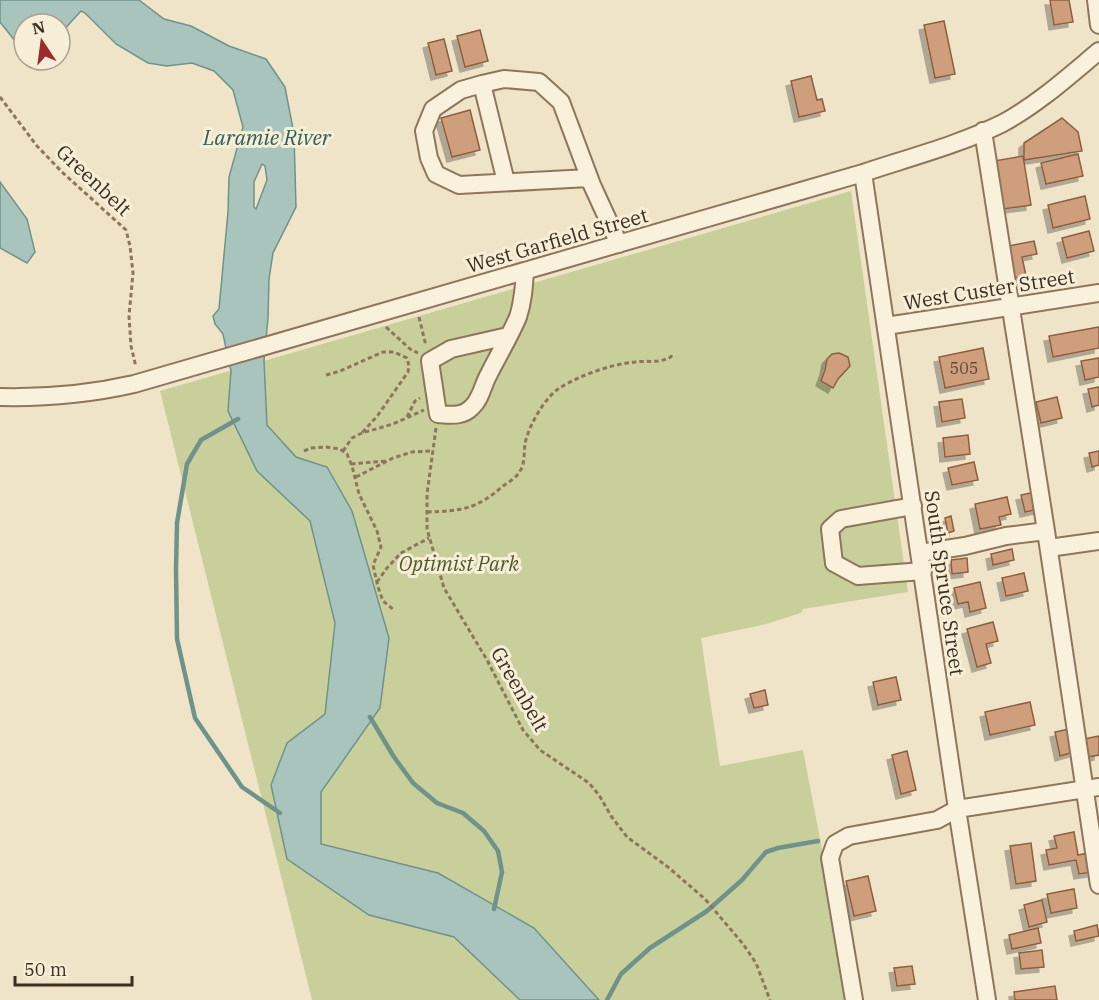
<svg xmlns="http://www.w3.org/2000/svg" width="1099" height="1000" font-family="'IBM Plex Serif',serif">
<defs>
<filter id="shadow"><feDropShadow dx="-5" dy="5" stdDeviation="0" flood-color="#0004"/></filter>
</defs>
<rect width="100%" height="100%" fill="#f0e4c8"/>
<path fill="#c9cf9b" d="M851,191l57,401 -105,17 -2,4 -35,11 -65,14 19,128 83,-16 48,250h-539l-152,-609z"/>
<path fill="#a9c4bc" stroke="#6f938a" stroke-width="1.5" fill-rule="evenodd" d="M0,0h139l25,19 27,7 38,20 37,13 19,28 9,47 2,73 -23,46 -4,26 -1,39 -4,43 3,64 29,32 31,10 25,44 37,127 -9,70 -59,84v52l117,29 96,55 65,72h-79l-66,-63 -85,-22 -82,-56 -16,-74 16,-42 38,-29 10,-91 -25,-102 -53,-50 -29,-60 3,-40 -8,-37 -8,-10 -2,-8 6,-7 9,-97 1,-35 14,-50 -10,-37 -19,-19 -22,-8 -25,3 -19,-3 -32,-19 -31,-31 -4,-2 -21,23v-10h-36v21l-8,-3 -16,-20zM262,164l3,2 2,14 -11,29 -2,-2v-25z
M0,182l27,37 8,33 -8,11 -27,-15z"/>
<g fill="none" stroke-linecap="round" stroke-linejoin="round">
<path stroke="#6f938a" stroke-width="4.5" d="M238,419l-37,21 -14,24 -10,59 -1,47 1,69 18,79 47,69 38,26
M370,717l24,40 19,26 24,20 26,10 21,18 14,20 4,21 -8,37
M607,1000l14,-26 29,-26 57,-37 35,-31 24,-28 12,-4 40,-7"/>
</g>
<path fill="#cf9f7d" stroke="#8d5f41" stroke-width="1.5" filter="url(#shadow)" d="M1050,0h19l4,22 -19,3z
M944,21l11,53 -20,4 -11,-53z
M480,30l8,31 -23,6 -8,-31z
M444,39l8,32 -16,4 -8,-32z
M811,76l6,24 5,-1 3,12 -26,6 -8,-36z
M470,110l10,40 -28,7 -11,-39z
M1062,118l16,14 4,19 -58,9v-17z
M1078,154l5,22 -37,8 -5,-21z
M1023,156l8,49 -28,4 -9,-48z
M1085,196l5,23 -37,9 -5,-23z
M1089,231l5,20 -27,7 -5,-20z
M1034,241l3,13 -15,3 4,19 -12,2 -6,-32z
M1099,327v21l-46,9 -4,-21z
M983,348l6,31 -44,9 -6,-31z
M839,353l9,4 2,9 -12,13 -5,9 -12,-7 4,-11 2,-11 5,-5z
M1099,358v19l-14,3 -4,-19z
M1099,387v18l-7,2 -4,-18z
M1057,397l5,21 -21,5 -5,-21z
M962,399l3,19 -23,4 -3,-20z
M968,435l2,19 -25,3 -2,-19z
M1099,451v14l-7,2 -3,-14z
M974,462l4,18 -26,5 -4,-17z
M1035,492l4,17 -14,3 -4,-17z
M1007,497l4,17 -12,3 2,8 -21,4 -5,-25z
M951,516l3,15 -6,2 -3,-15z
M1012,549l2,11 -21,5 -2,-11z
M967,558l1,14 -16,2 -1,-14z
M1024,573l4,18 -22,5 -4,-18z
M980,582l6,26 -16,4 -2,-10 -10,2 -4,-16z
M993,622l5,19 -12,3 5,19 -14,4 -10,-38z
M896,677l5,23 -23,5 -5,-23z
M765,690l3,15 -14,3 -4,-14z
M1030,702l5,23 -45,10 -5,-23z
M1069,729l5,23 -14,4 -5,-24z
M1099,736v19l-11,2 -4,-18z
M907,751l9,39 -15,4 -9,-39z
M1074,832l4,23 10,-2 4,19 -13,2 -3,-14 -27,5 -3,-15 11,-2 -3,-12z
M1031,843l5,38 -20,3 -6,-38z
M868,876l8,35 -22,5 -8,-35z
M1074,889l3,19 -26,5 -4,-19z
M1042,900l5,22 -18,5 -5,-22z
M1097,925l2,11 -23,5 -2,-10z
M1038,928l3,15 -29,6 -3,-14z
M1042,950l2,17 -23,2 -2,-16z
M912,966l3,18 -18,2 -3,-18z
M1055,986l2,14h-42l-1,-8z"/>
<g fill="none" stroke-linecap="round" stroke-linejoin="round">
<defs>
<path id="minor" d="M1096,0l3,25
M482,84l24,98
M983,131l63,400 53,354
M863,173l94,636 30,191
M589,178l-130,7 -23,-11 -7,-16 -5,-27 9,-22 28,-19 21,-6 22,-5 35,3 22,20 31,83 27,59
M886,326l213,-33
M508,336l-57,13 -21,12 8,53c12,1 25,3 34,-7 9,-8 11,-23 17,-33 9,-18 21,-38 29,-57 5,-15 6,-30 7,-46
M0,397c46,1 90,-3 134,-13l729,-211c45,-15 98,-29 140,-50 35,-19 66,-47 96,-72
M913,506l-72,13 -11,10 4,34 24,13 65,-5
M1049,548l50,-7
M920,553l45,-7 41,-10 40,-5
M854,1000l-24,-142 5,-14 14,-8 88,-16 20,-11 142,-22"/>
</defs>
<use href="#minor" stroke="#8d765c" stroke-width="20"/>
<path stroke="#8d765c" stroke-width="3" stroke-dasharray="4.5 3" stroke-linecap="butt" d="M0,97l37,49 25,26 64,58 4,16 3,27 -4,43 2,30 5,21
M419,317l7,29
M386,327l24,22 8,4
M326,375l14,-4 43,-19h11l13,6 2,8 -1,6 -30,43 -16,18
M407,417l8,-16 5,-3
M436,428l-9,66v35l9,31 8,28 43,72 36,70 17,20 49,33 10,12 12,21 16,21 41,30 37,32 38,45 13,19 14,37
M304,451l7,-3 15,-1 14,2 7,5 5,12 7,28 18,37 4,16 -8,18 5,22 5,14 11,9
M343,451l9,-13 10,-5 31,-9 31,-14
M351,464l35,-3
M356,477l37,-19 19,-6 20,-1
M427,512c35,-1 50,-3 76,-26 6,-4 14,-9 17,-15 5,-7 4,-20 5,-27 3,-17 19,-45 33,-55 20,-13 53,-25 77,-27 16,-2 21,2 36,-5l1,-5
M377,582l10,-14 14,-15 28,-15"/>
<use href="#minor" stroke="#faf1dc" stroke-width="16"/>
</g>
<g text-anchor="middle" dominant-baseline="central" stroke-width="6" stroke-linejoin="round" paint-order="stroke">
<g font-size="16" fill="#624a37">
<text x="964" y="368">505</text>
</g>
<g font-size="20" fill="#3d2e20" stroke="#f7eed8">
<text transform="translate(94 180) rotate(43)">Greenbelt</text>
<text transform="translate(557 240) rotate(-16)">West Garfield Street</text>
<text transform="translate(989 289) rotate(-9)">West Custer Street</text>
<text transform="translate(945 583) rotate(82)">South Spruce Street</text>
<text transform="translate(520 689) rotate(60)">Greenbelt</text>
</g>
<g font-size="20" font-style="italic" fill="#4d5a26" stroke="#f7eed8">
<text x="459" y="563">Optimist Park</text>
</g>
<g font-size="21" font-style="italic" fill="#2f5d5a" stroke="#f7eed8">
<text x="267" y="137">Laramie River</text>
</g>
</g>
<g transform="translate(42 42) rotate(347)"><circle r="28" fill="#f7eed8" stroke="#ada18e" stroke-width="1.5"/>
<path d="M0-4.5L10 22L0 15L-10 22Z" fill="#9e2a2b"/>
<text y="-9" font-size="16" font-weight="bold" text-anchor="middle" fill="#3d2e20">N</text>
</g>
<path d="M15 976v9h117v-9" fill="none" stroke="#3d2e20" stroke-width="3"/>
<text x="24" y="976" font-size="18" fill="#3d2e20" stroke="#f7eed8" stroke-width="4.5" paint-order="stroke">50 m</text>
</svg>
